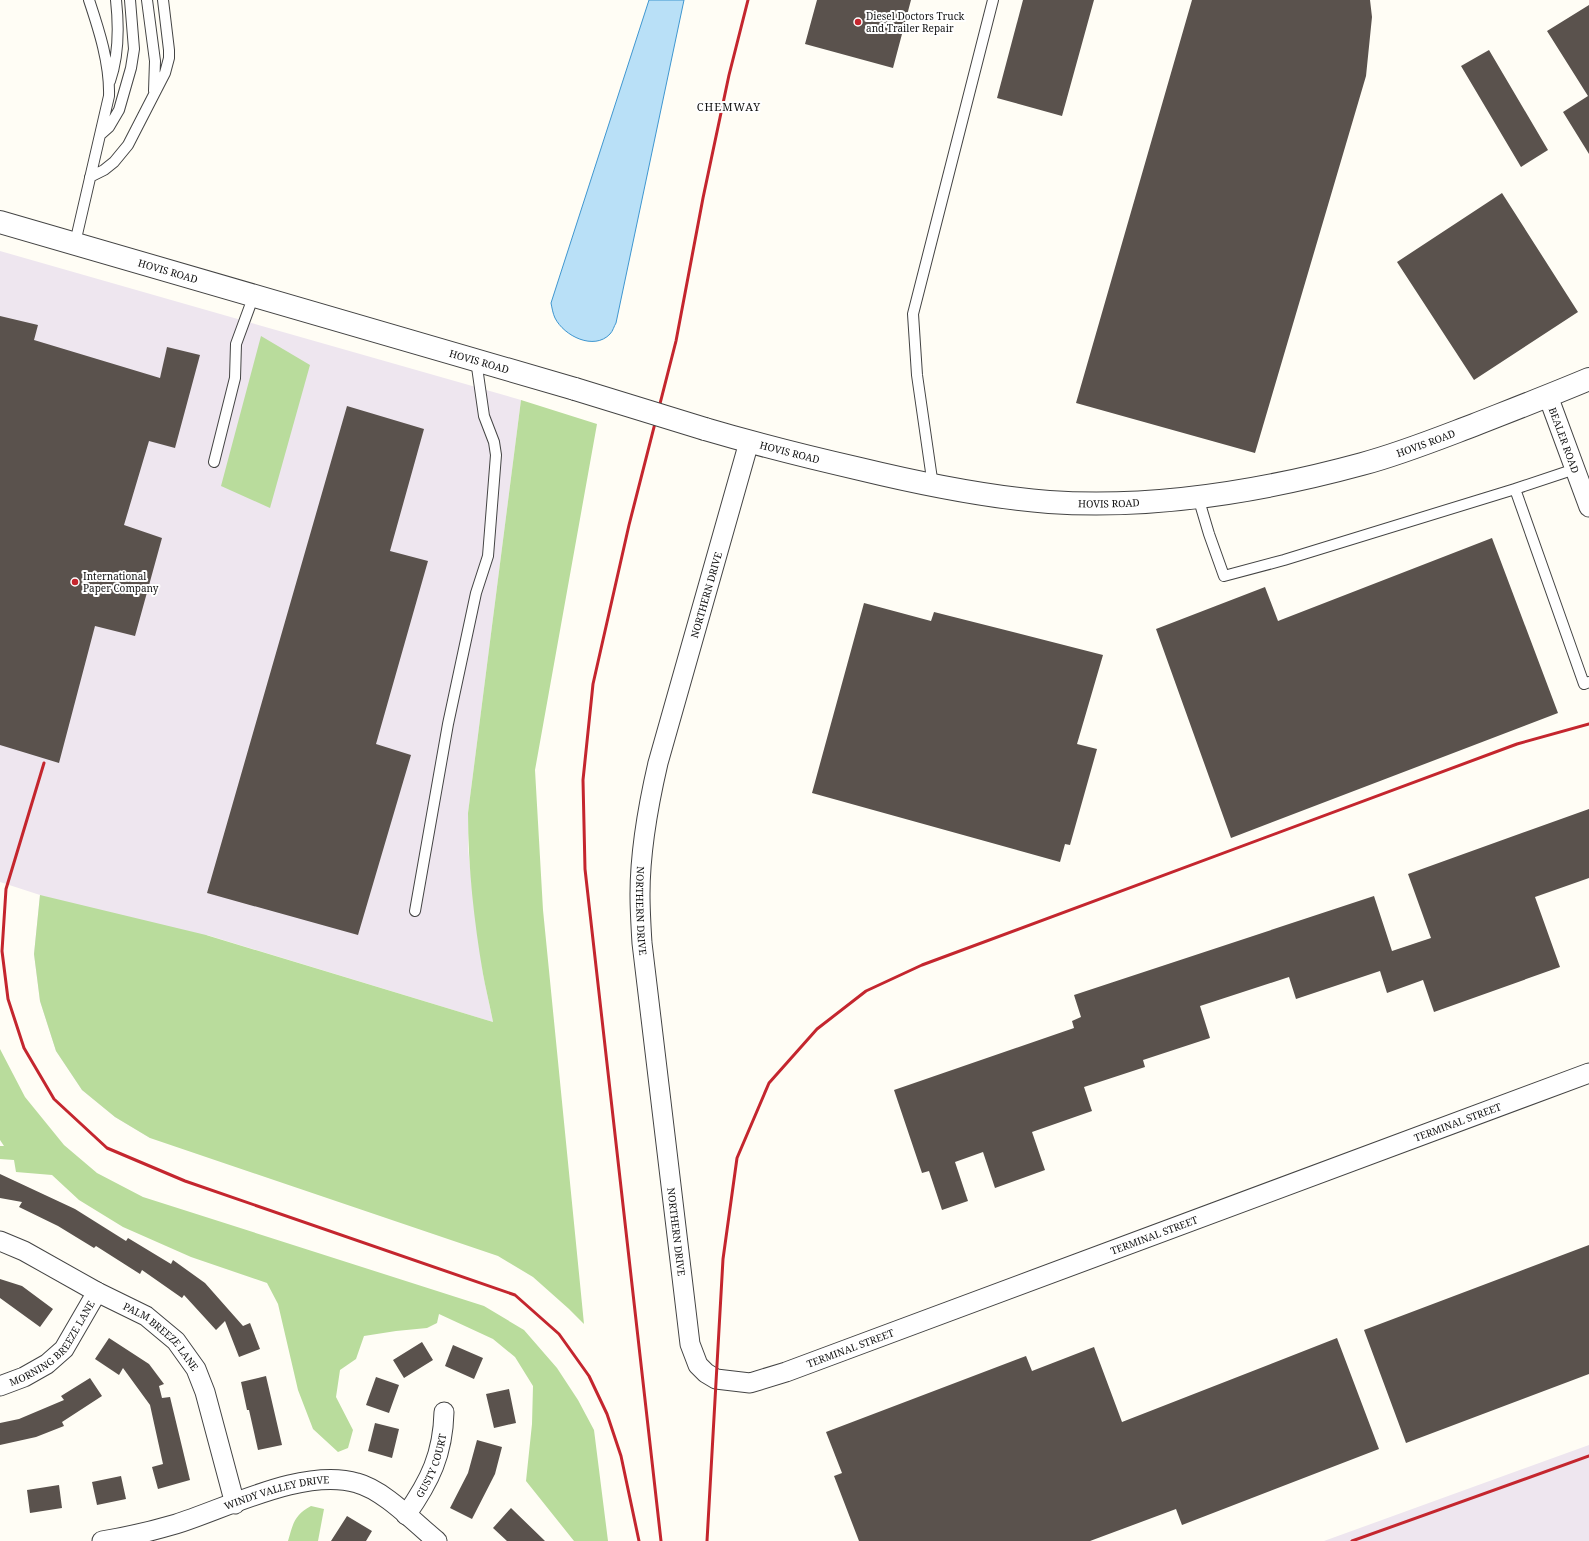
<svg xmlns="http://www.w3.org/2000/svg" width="1589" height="1541" font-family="'Noto Serif',serif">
<rect width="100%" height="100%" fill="#fffdf5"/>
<path fill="#eee6ef" d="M0,251l521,149 -53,413v35l5,48 10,78 10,48 -286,-87 -57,203 -35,-21 -33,-27 -26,-39 -16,-50 -6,-47 6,-59 -40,-13z
M1589,1445v96h-265z"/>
<path fill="#b9dc9c" d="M261,336l49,29 -40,143 -49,-22z
M521,400l76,24 -62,346 8,140 41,414 -15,-15 -36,-32 -35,-21 -348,-118 -35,-21 -33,-27 -26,-39 -16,-50 -6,-47 6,-59 166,40 287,87c-3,-16 -7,-32 -10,-48 -9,-53 -15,-107 -15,-161z
M0,1049l25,48 39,48 33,28 46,24 341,109 40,24 33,38 21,32 16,30 14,111h-34l-48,-60 6,-57 1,-38 -18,-29 -22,-18 -54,-25 -2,9 -10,5 -31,3 -32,5 -8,23 -16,11 -4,27 17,33 -5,18 -10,4 -25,-23 -15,-39 -20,-86 -11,-21 -76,-26 -68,-30 -44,-27 -27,-25 -36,-3 -2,-12 -14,-1v-13h4l-4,-6z
M311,1506l13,3 -6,32h-30c5,-17 6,-26 23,-35z"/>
<path fill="#b9e0f7" stroke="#3f96cf" d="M649,0h35l-68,323c-2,3 -3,8 -6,11 -16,17 -46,2 -55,-16 -2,-4 -3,-10 -4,-15z"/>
<path fill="#5a524d" d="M817,0h94l-18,68 -88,-24z
M1023,0h71l-32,116 -65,-18z
M1192,0h178l2,17 -6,59 -111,377 -179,-50z
M1589,5v149l-26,-42 25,-16 -41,-65z
M1489,50l59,100 -27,17 -60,-101z
M1502,193l76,119 -104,68 -77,-118z
M0,316l38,9 -4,15 126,38 7,-31 33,8 -25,93 -26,-7 -25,84 38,13 -27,98 -40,-10 -36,137 -59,-18z
M347,406l77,23 -34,122 38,10 -52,183 35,11 -53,180 -151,-42z
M1492,538l66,175 -327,125 -75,-209 109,-42 13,34z
M864,603l67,18 3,-9 169,43 -26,89 20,5 -27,96 -5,-1 -5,18 -248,-69z
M1589,809v69l-54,19 25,70 -126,45 -11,-32 -36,13 -7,-22 -84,28 -7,-22 -89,29 10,32 -67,22 2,7 -61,20 8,24 -60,21 13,38 -50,18 -12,-36 -28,10 13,39 -26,9 -13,-39 -7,2 -28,-83 180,-62 -2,-7 9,-4 -7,-22 300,-99 18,55 39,-13 -23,-64z
M0,1174l75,35 51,32 2,-3 43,26 2,-4 32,23 38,43 7,-3 10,26 -21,8 -14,-36 -9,9 -32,-35 -2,3 -40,-28 -2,4 -44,-28 -2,2 -36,-22 -39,-19 3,-5 -22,-4z
M1589,1245v129l-183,69 -42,-113z
M0,1279l22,7 31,23 -13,18 -40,-29z
M109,1338l40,26 15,20 -5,2 3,12 8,-1 20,83 -32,9 -6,-22 11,-3 -13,-59 -27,-37 -4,7 -24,-16z
M1337,1338l42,111 -197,76 -6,-16 -86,32h-231l-25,-65 8,-3 -16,-41 200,-76 6,15 62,-24 28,75z
M422,1342l11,18 -29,18 -11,-18z
M453,1345l30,13 -9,21 -29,-13z
M266,1376l16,69 -24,5 -9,-40h-2l-6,-28z
M376,1377l23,8 -10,28 -23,-8z
M90,1378l12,18 -40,26 2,4 -28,11 -36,8v-22l19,-4 45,-19 -3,-4z
M509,1389l7,34 -22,5 -8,-34z
M375,1423l24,6 -7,29 -24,-7z
M477,1440l25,7 -7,27 -23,45 -22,-11 18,-35z
M121,1476l5,23 -29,6 -5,-23z
M59,1485l3,23 -32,5 -3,-23z
M511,1508l34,33h-38l-14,-13z
M347,1516l25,15 -6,10h-35z"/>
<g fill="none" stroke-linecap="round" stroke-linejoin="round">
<defs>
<path id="service" d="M147,0l8,61 -1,30
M110,81c9,-26 9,-54 6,-81
M100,135l9,-8 10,-17 12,-42 3,-19 -4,-49
M90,177l14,-7 10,-8 14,-17 37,-72 4,-15v-8l-6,-50
M75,243l34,-147c1,-32 -10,-66 -20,-96
M214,462l21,-84 1,-34 18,-49
M1575,469l-60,20 69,195 5,-2
M933,486l-16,-111 -4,-61 80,-314
M1198,497l11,37 15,42 60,-16 231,-71
M415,911l33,-187 28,-131 12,-37 8,-101 -2,-13 -10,-26 -8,-56"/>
<g id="minor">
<path id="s1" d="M1548,396l41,111"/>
<path id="s2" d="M749,442l-91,321c-10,43 -18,87 -18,131 0,16 1,33 2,49l48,401 8,21 8,8 10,6 34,4 36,-11 803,-299"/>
<path id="s3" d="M0,1241l24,10 73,41 49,24 30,25 20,28 9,23 30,112"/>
<path id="s4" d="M0,1386l24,-9 23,-13 17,-15 33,-57"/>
<path id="s5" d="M406,1515c24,-34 37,-61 38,-103"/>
<path id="s6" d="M102,1541c25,-4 50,-10 74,-17 51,-16 129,-57 181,-41 27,7 58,40 80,58"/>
</g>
<g id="tertiary">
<path id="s7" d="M0,222l575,167"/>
<path id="s8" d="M705,429c51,15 102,28 155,40 62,15 125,28 189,33 103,7 214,-11 313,-38 38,-10 75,-25 112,-39 38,-15 77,-30 115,-46"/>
</g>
</defs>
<use href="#service" stroke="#444" stroke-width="12"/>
<use href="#minor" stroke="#444" stroke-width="21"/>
<use href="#tertiary" stroke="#444" stroke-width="24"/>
<use href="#service" stroke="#fff" stroke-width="10"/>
<use href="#minor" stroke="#fff" stroke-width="19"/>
<use href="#tertiary" stroke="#fff" stroke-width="22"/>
<path stroke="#c4262e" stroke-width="3" d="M44,763l-38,126 -4,62 6,48 16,49 30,51 53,49 78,33 330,114 44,39 30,42 18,38 14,42 18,85
M661,1541l-76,-672 -2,-89 10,-96 36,-159 47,-184 27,-143 26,-123 19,-75
M707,1541l16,-282 14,-101 32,-75 48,-54 49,-38 56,-26 595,-221 72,-20
M1352,1541l237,-85"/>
<defs>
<path id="tertiary-bridge" d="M575,389l130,40"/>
</defs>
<use href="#tertiary-bridge" stroke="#444" stroke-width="24" stroke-linecap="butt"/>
<use href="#tertiary-bridge" stroke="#fff" stroke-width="22"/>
</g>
<g fill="#c4262e" stroke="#fff" stroke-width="1.5">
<circle cx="858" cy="22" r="4"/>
<circle cx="75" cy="582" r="4"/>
</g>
<g text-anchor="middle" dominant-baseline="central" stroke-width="4" stroke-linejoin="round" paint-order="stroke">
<g font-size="10" fill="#111" stroke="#fff" text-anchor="start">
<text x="866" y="16">Diesel Doctors Truck<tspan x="866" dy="12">and Trailer Repair</tspan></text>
<text x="83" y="576">International<tspan x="83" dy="12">Paper Company</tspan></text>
</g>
<g font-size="10" fill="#111" stroke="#fff">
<text stroke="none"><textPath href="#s7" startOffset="175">HOVIS ROAD</textPath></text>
<text stroke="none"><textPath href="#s7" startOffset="499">HOVIS ROAD</textPath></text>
<text stroke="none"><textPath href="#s1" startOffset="47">BEALER ROAD</textPath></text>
<text stroke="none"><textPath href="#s8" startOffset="736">HOVIS ROAD</textPath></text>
<text stroke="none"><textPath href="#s8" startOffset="88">HOVIS ROAD</textPath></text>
<text stroke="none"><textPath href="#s8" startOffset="412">HOVIS ROAD</textPath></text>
<text transform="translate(706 595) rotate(-74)">NORTHERN DRIVE</text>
<text stroke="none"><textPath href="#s2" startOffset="483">NORTHERN DRIVE</textPath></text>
<text stroke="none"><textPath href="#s2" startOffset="1753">TERMINAL STREET</textPath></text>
<text stroke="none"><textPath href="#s2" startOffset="806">NORTHERN DRIVE</textPath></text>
<text stroke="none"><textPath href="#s2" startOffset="1429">TERMINAL STREET</textPath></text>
<text stroke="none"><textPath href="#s3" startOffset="189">PALM BREEZE LANE</textPath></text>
<text stroke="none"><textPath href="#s4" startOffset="70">MORNING BREEZE LANE</textPath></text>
<text stroke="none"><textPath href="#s2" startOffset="1105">TERMINAL STREET</textPath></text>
<text stroke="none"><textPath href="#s5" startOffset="56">GUSTY COURT</textPath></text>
<text stroke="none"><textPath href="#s6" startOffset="182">WINDY VALLEY DRIVE</textPath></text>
</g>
<g font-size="11" letter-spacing="1" fill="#111" stroke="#fff">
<text x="729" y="106">CHEMWAY</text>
</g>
</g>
</svg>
